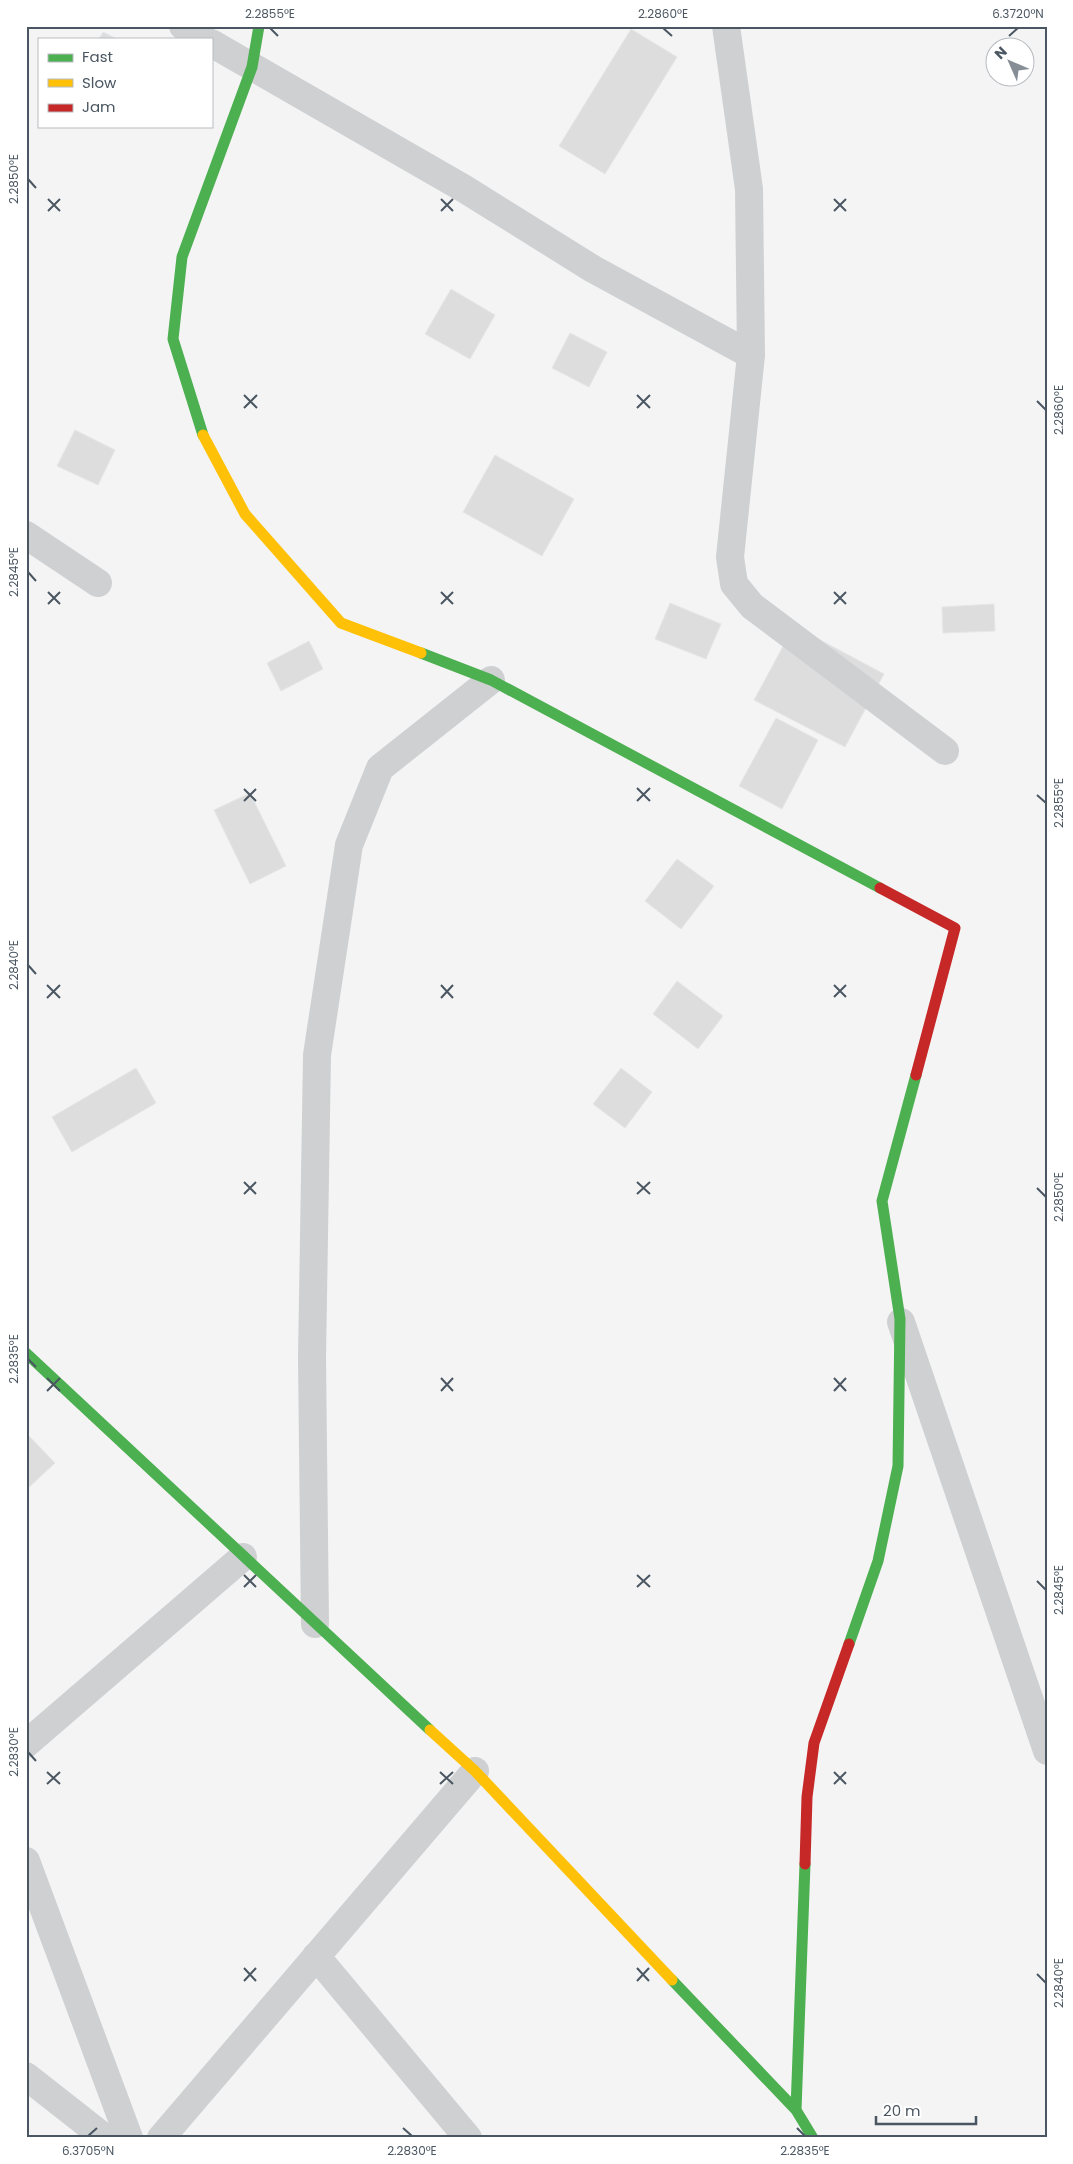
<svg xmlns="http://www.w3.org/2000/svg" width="1073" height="2164" font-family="Poppins,sans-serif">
<rect width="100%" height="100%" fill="#f4f4f4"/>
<path fill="#ddddde" stroke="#e5e6e7" d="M631,29l46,28 -72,117 -46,-28z
M103,32l14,7h-18z
M451,289l44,26 -25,44 -45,-25z
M570,333l37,19 -18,35 -37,-19z
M75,430l40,20 -17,35 -41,-19z
M495,455l79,44 -32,57 -79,-44z
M670,603l51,21 -15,35 -51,-20z
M994,604l1,27 -52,2 -1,-26z
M794,626l90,48 -39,73 -91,-47z
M309,641l14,28 -42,22 -14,-28z
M776,718l42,22 -36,69 -43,-23z
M250,793l36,73 -36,18 -36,-74z
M677,859l37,27 -33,43 -36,-28z
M677,981l46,35 -25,33 -45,-35z
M136,1068l20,35 -84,49 -20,-35z
M621,1068l31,24 -27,36 -32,-24z
M29,1436l26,27 -29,27v-51z"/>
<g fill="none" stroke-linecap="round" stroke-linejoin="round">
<path stroke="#ced0d2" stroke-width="28" d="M183,26l21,13
M726,26l23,163 2,166 -21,202 4,27 18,22 193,145
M211,43l252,145 130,81 158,86
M26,535l72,48
M901,1322l146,429
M315,1624l-3,-266 5,-303 32,-210 31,-77 111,-88
M26,1744l217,-187
M26,1861l103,277
M316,1956l152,182
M26,2076l79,62
M161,2138l314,-367"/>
<path stroke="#4caf50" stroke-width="11" d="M203,435l-30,-96 9,-82 70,-190 7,-41
M421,653l70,27 389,208
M26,1353l404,377
M849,1644l29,-83 20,-95 2,-147 -18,-118 34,-126
M672,1980l124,130 17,28
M796,2110l9,-246"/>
<path stroke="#ffc107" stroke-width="11" d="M203,435l42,79 96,109 80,30
M430,1730l45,41 197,209"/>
<path stroke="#c62828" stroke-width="11" d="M880,888l75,40 -39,147
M805,1864l2,-67 7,-54 35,-99"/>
</g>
<path fill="none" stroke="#4a5661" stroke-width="2" d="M270,28l8,8M663,28l9,8M1009,36l9,-8M28,179l8,9M48,199l12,12M441,199l12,12M834,199l12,12M48,211l12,-12M441,211l12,-12M834,211l12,-12M244,395l13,13M637,395l13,13M1037,401l9,9M244,408l13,-13M637,408l13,-13M28,572l8,9M48,592l12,12M441,592l12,12M834,592l12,12M48,604l12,-12M441,604l12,-12M834,604l12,-12M637,788l13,13M244,789l12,12M1037,795l9,8M244,801l12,-12M637,801l13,-13M28,965l8,9M47,985l13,13M441,985l12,13M834,985l12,12M834,997l12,-12M47,998l13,-13M441,998l12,-13M244,1182l12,12M637,1182l13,12M1037,1188l9,9M244,1194l12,-12M637,1194l13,-12M28,1359l8,8M47,1378l13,13M441,1378l12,13M834,1378l12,13M47,1391l13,-13M441,1391l12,-13M834,1391l12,-13M244,1575l12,12M637,1575l13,12M1037,1581l9,9M244,1587l12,-12M637,1587l13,-12M28,1752l8,9M47,1772l13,12M440,1772l13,12M834,1772l12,12M47,1784l13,-12M440,1784l13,-12M834,1784l12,-12M244,1968l12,13M637,1968l12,13M1037,1974l9,9M244,1981l12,-13M637,1981l12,-13M403,2128l9,8M797,2128l8,8M88,2136l9,-8"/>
<rect width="1073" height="2164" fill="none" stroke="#ffffff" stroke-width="55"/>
<rect x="38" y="38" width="175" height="90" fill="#ffffff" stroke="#b7bbc0"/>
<rect x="48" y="54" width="25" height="8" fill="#4caf50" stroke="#b7bbc0"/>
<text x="82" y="62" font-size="15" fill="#4a5661">Fast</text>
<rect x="48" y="79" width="25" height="8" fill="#ffc107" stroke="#b7bbc0"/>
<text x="82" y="88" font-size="15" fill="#4a5661">Slow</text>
<rect x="48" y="104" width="25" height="8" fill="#c62828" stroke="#b7bbc0"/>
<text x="82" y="112" font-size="15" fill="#4a5661">Jam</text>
<g transform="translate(1010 62) rotate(315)"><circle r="24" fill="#ffffff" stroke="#b7bbc0"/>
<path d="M0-4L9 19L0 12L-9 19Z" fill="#868d94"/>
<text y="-8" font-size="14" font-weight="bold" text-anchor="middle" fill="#4a5661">N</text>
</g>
<path d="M876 2116v8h100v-8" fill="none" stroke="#4a5661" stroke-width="2.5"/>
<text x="883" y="2116" font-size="15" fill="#4a5661" stroke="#ffffff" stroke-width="4" paint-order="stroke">20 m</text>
<rect x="28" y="28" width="1018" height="2108" fill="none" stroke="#4a5661" stroke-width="2"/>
<g font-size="12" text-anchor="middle" fill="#4a5661">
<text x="270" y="18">2.2855°E</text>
<text x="663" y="18">2.2860°E</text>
<text x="1018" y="18">6.3720°N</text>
<text transform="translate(14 179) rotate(-90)" y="4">2.2850°E</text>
<text transform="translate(1059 410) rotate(-90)" y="4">2.2860°E</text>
<text transform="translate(14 572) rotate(-90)" y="4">2.2845°E</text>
<text transform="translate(1059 803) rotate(-90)" y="4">2.2855°E</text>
<text transform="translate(14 965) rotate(-90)" y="4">2.2840°E</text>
<text transform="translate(1059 1197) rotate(-90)" y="4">2.2850°E</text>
<text transform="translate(14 1359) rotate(-90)" y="4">2.2835°E</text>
<text transform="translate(1059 1590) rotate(-90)" y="4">2.2845°E</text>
<text transform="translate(14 1752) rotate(-90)" y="4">2.2830°E</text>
<text transform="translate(1059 1983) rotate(-90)" y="4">2.2840°E</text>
<text x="88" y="2155">6.3705°N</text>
<text x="412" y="2155">2.2830°E</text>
<text x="805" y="2155">2.2835°E</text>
</g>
</svg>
